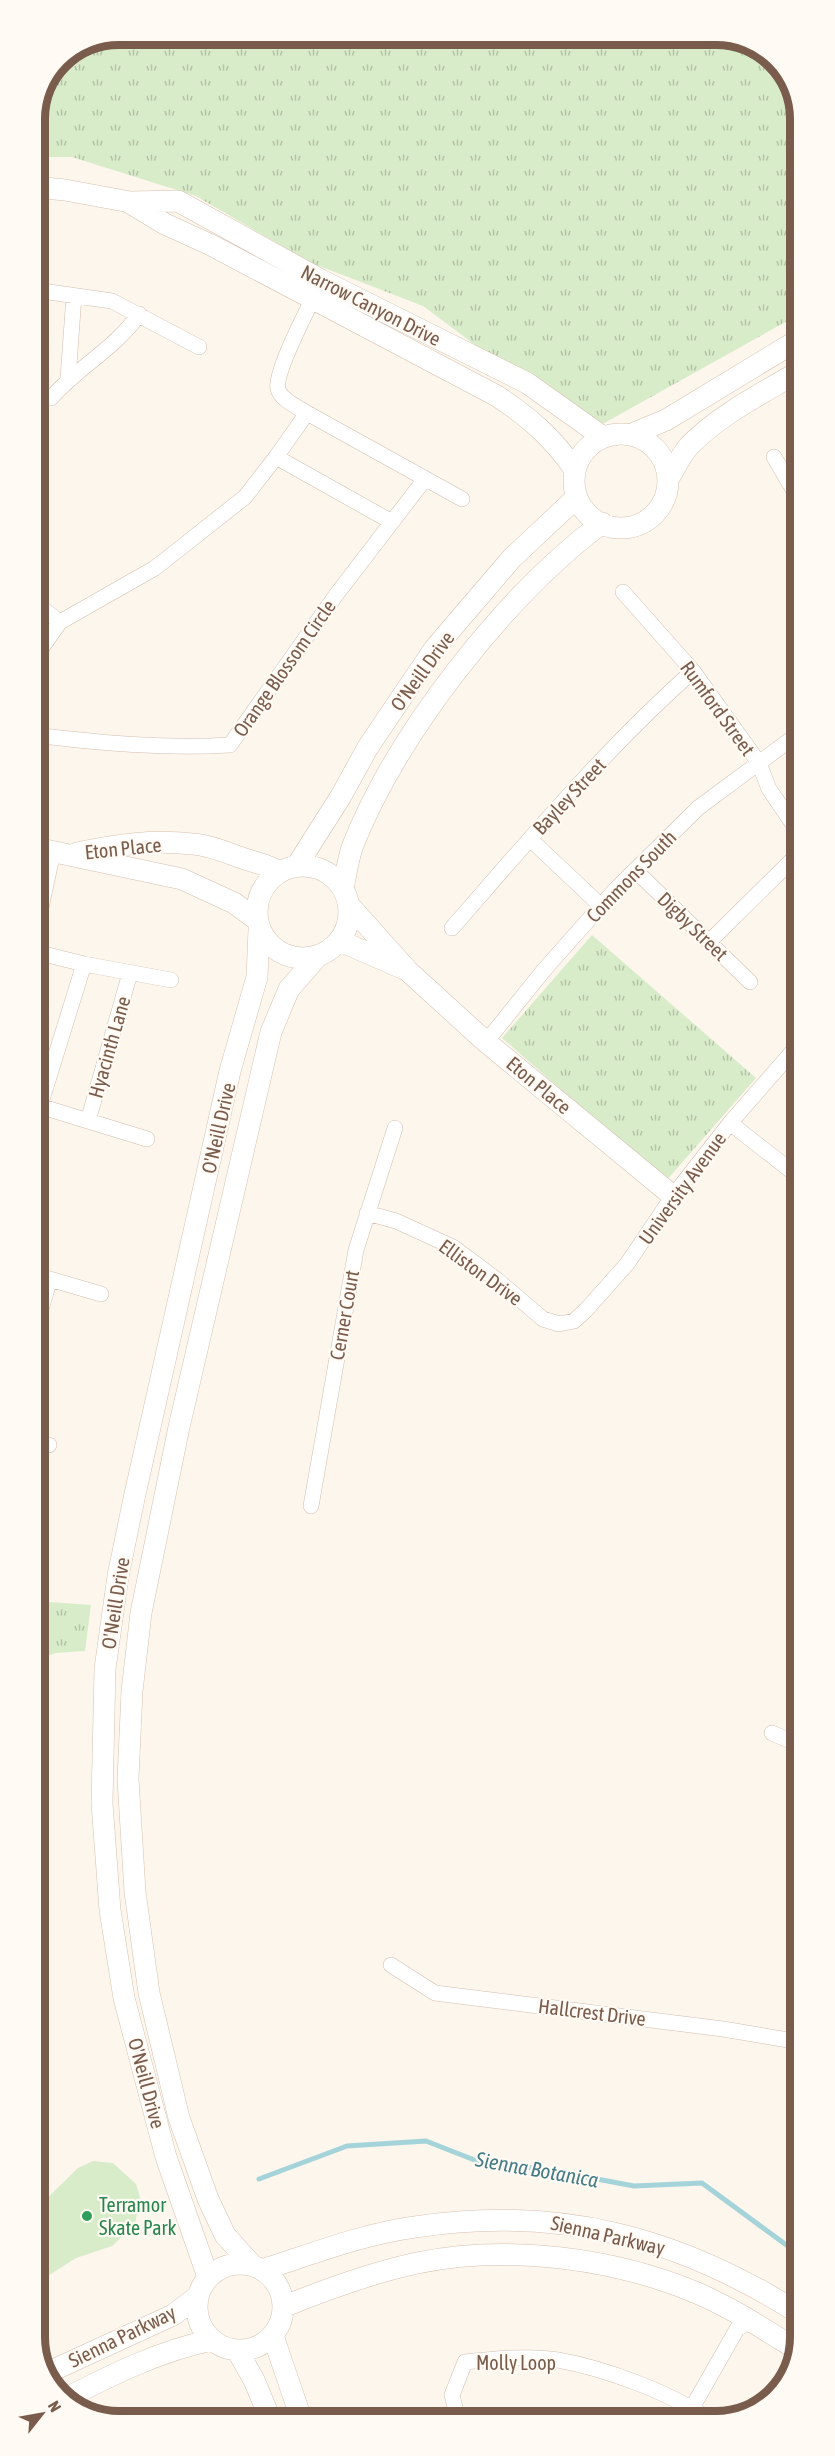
<svg xmlns="http://www.w3.org/2000/svg" width="835" height="2456" font-family="'Asap Condensed',sans-serif">
<defs>
<pattern id="grass-tufts" width="24" height="20" patternUnits="userSpaceOnUse" patternTransform="scale(1.5)"><rect width="24" height="20" fill="#d8ecc9"/><path d="M3 7l-1-3M5 7V3M7 7l1-3M15 17l-1-3M17 17v-4M19 17l1-3" fill="none" stroke="#b4c2a5"/></pattern>
</defs>
<rect width="100%" height="100%" fill="#fdf6ec"/>
<path fill="url(#grass-tufts)" d="M120,35h601l50,20 27,43v217l-208,116 -167,-125 -114,-44 -113,-66 -124,-39h-37v-43l25,-55z
M592,935l164,143 -90,103 -164,-143z
M36,1601l55,4 -6,46 -30,2 -19,8z"/>
<path fill="#d8ecc9" d="M93,2161l20,2 23,21 4,13 -5,28 -23,21 -36,12 -39,25v-75l41,-40z"/>
<g fill="none" stroke-linecap="round" stroke-linejoin="round">
<path stroke="#a5d3da" stroke-width="5" d="M259,2179l88,-33 79,-5 51,20 72,9 85,16 68,-3 98,72"/>
<defs>
<path id="street" d="M35,290l77,11 87,46
M316,292c-8,17 -42,81 -38,97 3,11 20,18 29,24l155,86
M68,378l6,-82
M51,398c27,-31 66,-51 88,-84
M276,457l116,65
M774,457l24,41
M623,592l70,79 66,92 10,26 30,44
M35,603l25,19
M35,657l25,-35 95,-54 90,-71 31,-40 31,-44
M35,735c65,8 130,14 195,10l106,-150 89,-116
M530,839l71,67
M635,870l115,112
M452,928c77,-88 153,-179 241,-257
M36,931l17,-79
M709,942l90,-89
M36,952l48,12 87,16
M486,1042l58,-72 71,-80 83,-82 100,-74
M36,1105l111,34
M40,1106l44,-142
M88,1121l42,-148
M730,1123l69,54
M367,1213l29,8 57,26 43,32 47,40 16,5 15,-3 12,-11 41,-46 46,-68 57,-73 69,-79
M36,1275l65,19
M36,1326l14,-47
M36,1442l13,3
M311,1506l45,-256 39,-122
M772,1733l28,12
M391,1965l44,28 288,36 77,13
M692,2408l45,-79 13,-8
M458,2420l-6,-25 13,-33c28,-3 65,-7 93,-2 45,8 112,32 150,59"/>
<path id="secondary" d="M35,187l30,3 65,12 48,-1 143,79 206,103 76,54
M130,203l35,21 46,21 286,151c33,22 55,41 78,74
M632,434l34,-14 132,-80
M574 481a47 47 0 1 1 94 0a47 47 0 1 1-94 0Z
M669,478c6,-10 12,-23 20,-32 30,-31 72,-52 109,-74
M36,848l146,31 52,24 22,16
M77,853c38,-8 76,-14 115,-9 18,1 35,9 53,15 12,4 24,6 34,13
M257 912a46 46 0 1 1 92 0a46 46 0 1 1-92 0Z
M296,867l45,-71 27,-49 67,-99 77,-90 65,-61
M343,889c3,-14 5,-31 10,-44 45,-113 152,-249 249,-322
M349,905l59,66 78,71 187,154
M340,941l62,27
M197 2307a43 43 0 1 1 86 0a43 43 0 1 1-86 0Z
M252,2265l-27,-30 -17,-36 -29,-81 -30,-125 -14,-101 -7,-113 4,-88 9,-78 38,-186 92,-395 18,-43 29,-33
M262,2270c50,-16 101,-36 153,-43 143,-22 264,10 385,87
M208,2277l-42,-120 -42,-159 -14,-88 -8,-107 3,-134 13,-93 17,-82 95,-423 27,-94 2,-47
M283,2307c44,-18 88,-34 134,-44 89,-19 197,-5 280,30 35,15 67,36 99,56
M273,2336l29,85
M237,2350l17,30 17,41
M47,2373l126,-58 24,-18
M63,2400c48,-25 96,-49 149,-60"/>
</defs>
<use href="#street" stroke="#d1beb0" stroke-width="16"/>
<use href="#secondary" stroke="#d6c0b0" stroke-width="22"/>
<use href="#street" stroke="#fff" stroke-width="15"/>
<use href="#secondary" stroke="#fff" stroke-width="21"/>
</g>
<circle fill="#2e9e5b" stroke="#fffaf3" stroke-width="2" cx="87" cy="2216" r="6"/>
<g text-anchor="middle" dominant-baseline="central" stroke-width="4.5" stroke-linejoin="round" paint-order="stroke">
<g font-size="20" fill="#7a5c4d" stroke="#fffaf3">
<text transform="translate(371 305) rotate(27)">Narrow Canyon Drive</text>
<text transform="translate(284 668) rotate(-55)">Orange Blossom Circle</text>
<text transform="translate(422 671) rotate(-54)">O'Neill Drive</text>
<text transform="translate(718 708) rotate(54)">Rumford Street</text>
<text transform="translate(569 796) rotate(-47)">Bayley Street</text>
<text transform="translate(123 848) rotate(-6)">Eton Place</text>
<text transform="translate(631 876) rotate(-46)">Commons South</text>
<text transform="translate(693 926) rotate(44)">Digby Street</text>
<text transform="translate(109 1047) rotate(-74)">Hyacinth Lane</text>
<text transform="translate(539 1085) rotate(40)">Eton Place</text>
<text transform="translate(218 1128) rotate(-77)">O'Neill Drive</text>
<text transform="translate(682 1188) rotate(-54)">University Avenue</text>
<text transform="translate(481 1272) rotate(36)">Elliston Drive</text>
<text transform="translate(344 1315) rotate(-80)">Cerner Court</text>
<text transform="translate(115 1603) rotate(-81)">O'Neill Drive</text>
<text transform="translate(592 2012) rotate(7)">Hallcrest Drive</text>
<text transform="translate(147 2083) rotate(75)">O'Neill Drive</text>
<text transform="translate(608 2235) rotate(13)">Sienna Parkway</text>
<text transform="translate(122 2336) rotate(-26)">Sienna Parkway</text>
<text x="516" y="2362">Molly Loop</text>
</g>
<g font-size="20" fill="#27864d" stroke="#fffaf3" text-anchor="start">
<text x="99" y="2204">Terramor<tspan x="99" dy="23">Skate Park</tspan></text>
</g>
<g font-size="21" font-style="italic" fill="#437c86" stroke="#fffaf3">
<text transform="translate(537 2169) rotate(10)">Sienna Botanica</text>
</g>
</g>
<path d="M0 0H835V2456H0ZM119 45H716A74 74 0 0 1 790 119V2337A74 74 0 0 1 716 2411H119A74 74 0 0 1 45 2337V119A74 74 0 0 1 119 45Z" fill="#fffaf3" fill-rule="evenodd"/>
<path fill="none" stroke="#7a5c4d" stroke-width="8" d="M119 45H716A74 74 0 0 1 790 119V2337A74 74 0 0 1 716 2411H119A74 74 0 0 1 45 2337V119A74 74 0 0 1 119 45Z"/>
<g transform="translate(42 2414) rotate(59)" stroke="#fffaf3" stroke-width="4.5" paint-order="stroke">
<path d="M0-4.5L10 22L0 15L-10 22Z" fill="#7a5c4d"/>
<text y="-9" font-size="16" font-weight="bold" text-anchor="middle" fill="#7a5c4d">N</text>
</g>
</svg>
